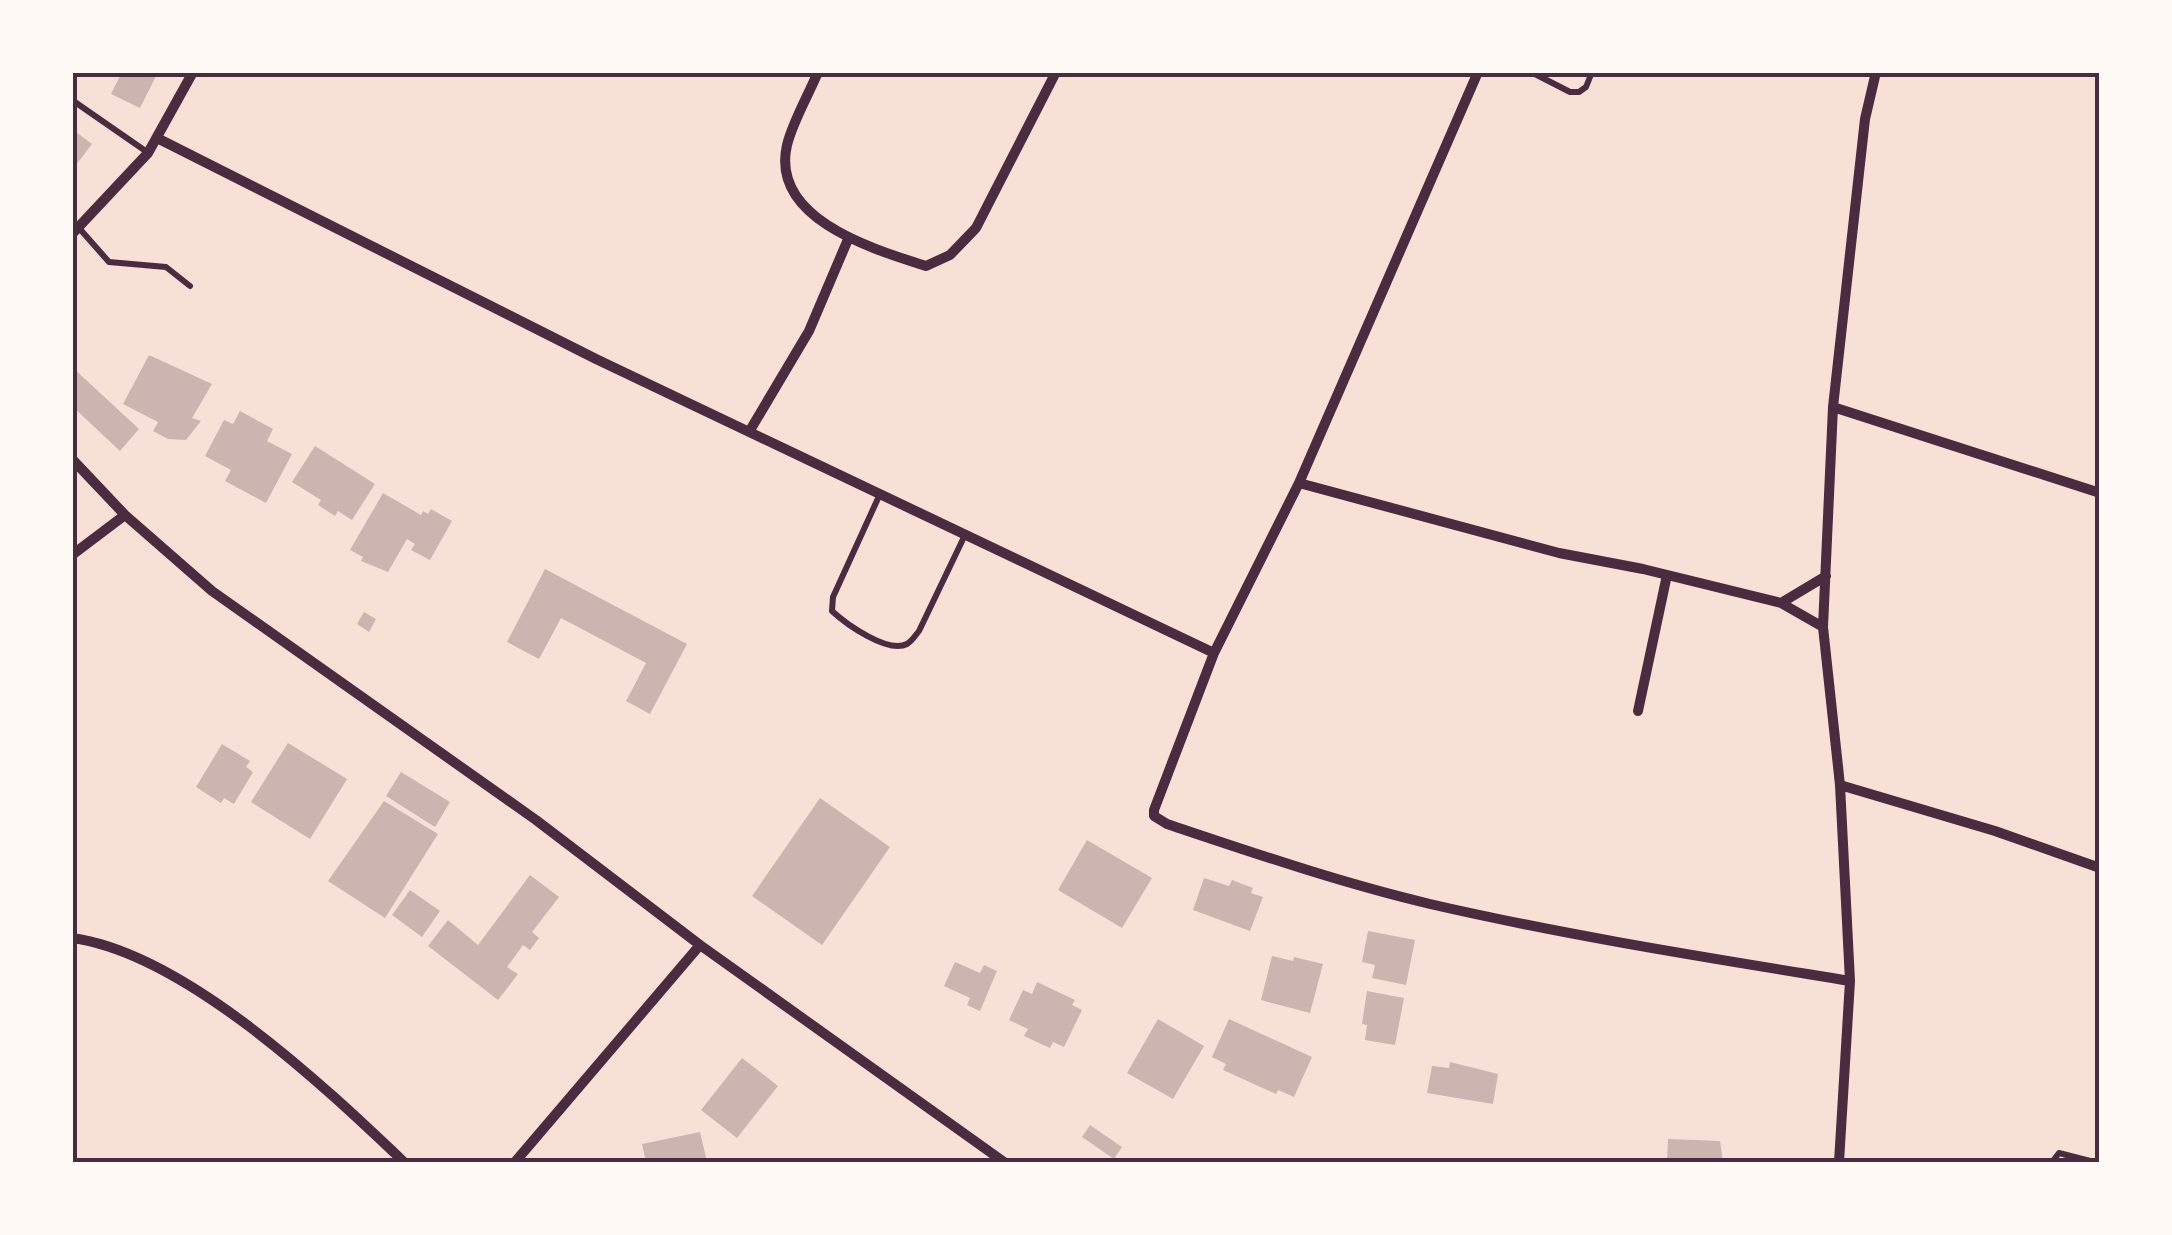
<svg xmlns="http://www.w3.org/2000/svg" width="2172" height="1235" font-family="Commissioner,sans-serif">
<rect width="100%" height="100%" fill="#f7e1d7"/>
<path fill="#ccb4b1" d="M122,72h36l-18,36 -29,-14z
M72,129l20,15 -20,26z
M149,355l63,29 -20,34 9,3 -15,19 -18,-1 -15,-8 5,-9 -35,-18z
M72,367l67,62 -19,22 -48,-45z
M240,411l33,18 -6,12 25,13 -26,49 -41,-22 6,-11 -26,-14 19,-36 9,4z
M315,446l60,38 -23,36 -14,-9 -3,5 -17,-11 3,-5 -29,-18z
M383,493l38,22 2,-4 5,3 3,-5 21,12 -22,39 -19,-10 4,-6 -8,-5 -19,33 -27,-11 2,-4 -13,-7z
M545,569l142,75 -37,70 -24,-13 20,-38 -85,-45 -22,41 -32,-17z
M364,612l12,7 -7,13 -12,-8z
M288,743l59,36 -37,60 -59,-37z
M222,744l28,17 -4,6 7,5 -19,32 -10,-6 -3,5 -25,-16z
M401,772l49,30 -15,25 -49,-31z
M820,798l70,49 -68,98 -70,-49z
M384,801l54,33 -53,84 -57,-37z
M1087,840l65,38 -30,50 -64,-38z
M530,875l29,22 -27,35 7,6 -9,12 -7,-5 -16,22 11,7 -20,26 -70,-54 20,-26 30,25z
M1204,878l25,8 3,-6 21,8 -2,5 12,4 -13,34 -57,-21z
M410,890l30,21 -18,26 -30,-22z
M1368,931l47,9 -9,45 -34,-7 3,-13 -13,-3z
M1272,956l21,5 1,-4 29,7 -13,49 -49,-13z
M955,962l25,11 4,-8 13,6 -17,40 -13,-6 3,-7 -26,-12z
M1037,982l38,18 -3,5 10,5 -18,37 -11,-5 -3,6 -26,-12 4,-7 -19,-9 14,-30 9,4z
M1367,991l37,7 -9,47 -30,-5 2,-15 -5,-1z
M1158,1019l46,27 -31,53 -46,-26z
M1229,1019l83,38 -18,40 -16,-7 -2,4 -53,-24 3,-6 -14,-7z
M742,1058l36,28 -41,52 -36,-28z
M1450,1062l48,12 -5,30 -66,-11 5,-27 17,2z
M1090,1125l32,22 -8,12 -32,-22z
M700,1132l7,30h-61l-4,-18z
M1668,1139l52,2 3,21h-56z"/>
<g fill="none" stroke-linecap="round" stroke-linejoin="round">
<path stroke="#4a2c40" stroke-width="6" d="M1531,72l39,20h9l7,-5 6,-15
M72,100l75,52
M79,228l30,34 57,5 24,19
M880,494l-47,103 -1,14c14,13 56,43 75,33 5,-3 8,-8 12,-13l46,-96
M2052,1162l7,-9 35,9"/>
<path stroke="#4a2c40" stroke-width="10" d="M818,72c-10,24 -25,49 -31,73 -17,74 86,104 139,121l24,-11 26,-27 80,-156
M1478,72l-179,411 -85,170 -60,157v6l13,8c87,29 174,59 263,80 139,32 280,54 420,77
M159,139l437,220 618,294
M72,234l76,-81 45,-81
M1833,407l267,86
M749,432l60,-101 40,-94
M72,459l53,56 87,76 324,229 164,125 304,217
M1299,483l260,70 84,16 138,34 42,24
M72,555l53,-40
M1781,603l45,-27
M1638,711l29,-136
M1840,785l155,46 105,37
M72,938c112,15 252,148 332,224
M515,1162l185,-217
M1839,1162l11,-181 -10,-196 -17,-158 10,-220 32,-288 11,-47"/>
</g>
<rect width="2172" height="1235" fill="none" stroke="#fffaf5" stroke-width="150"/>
<rect x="75" y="75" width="2022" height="1085" fill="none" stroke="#4a2c40" stroke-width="4"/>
</svg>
